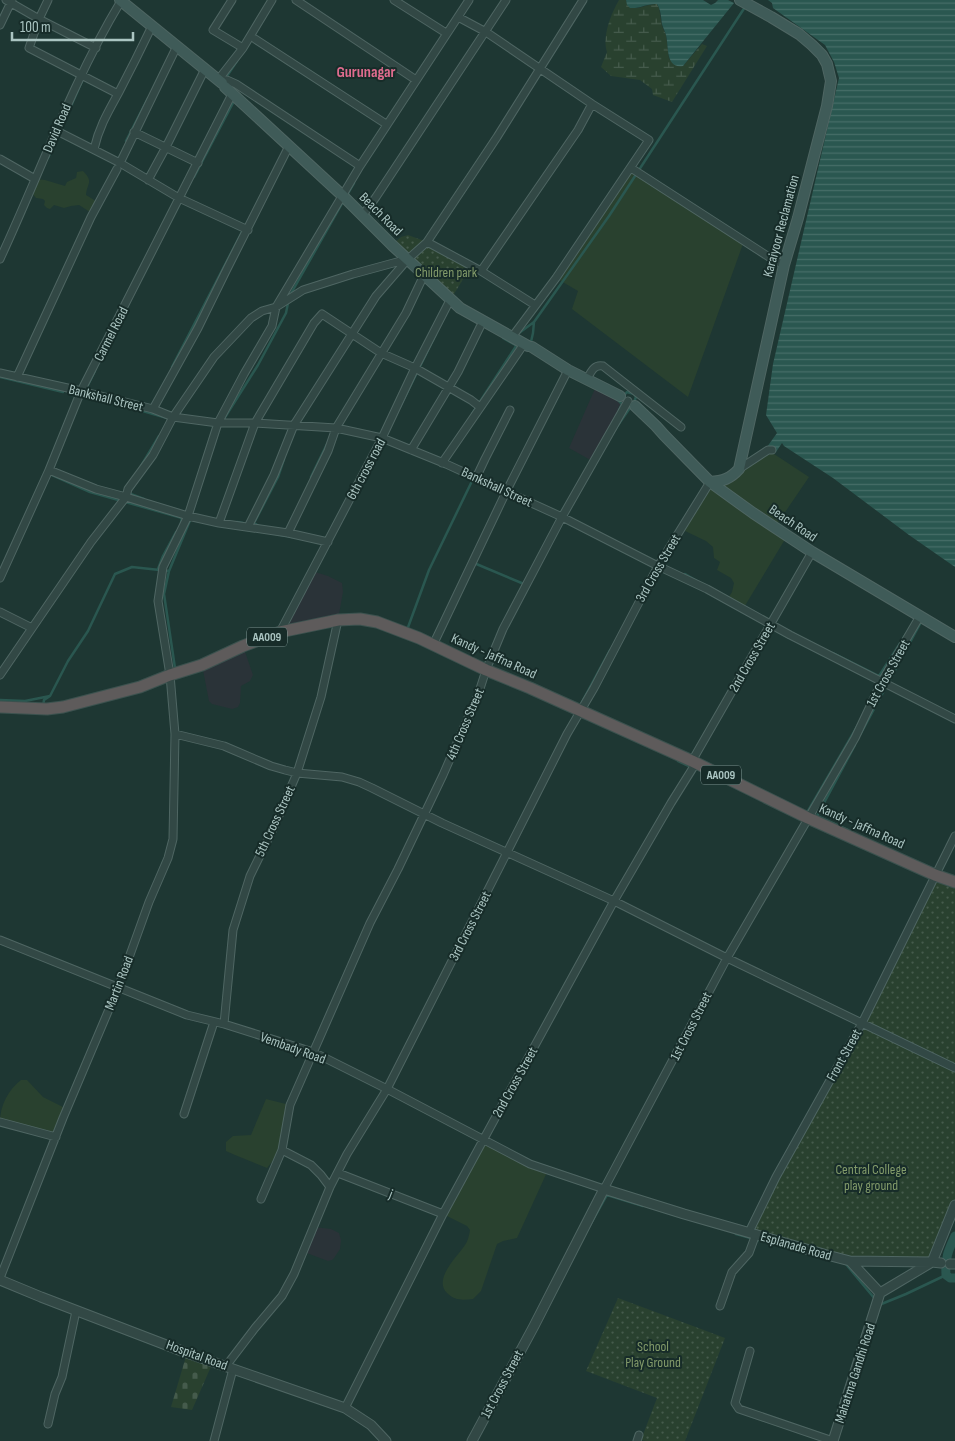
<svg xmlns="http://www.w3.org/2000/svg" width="955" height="1441" font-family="'Sofia Sans Condensed',sans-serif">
<defs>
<pattern id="wetland-marsh" width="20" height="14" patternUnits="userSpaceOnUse" patternTransform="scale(1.25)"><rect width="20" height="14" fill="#29412f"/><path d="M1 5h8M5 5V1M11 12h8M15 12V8" fill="none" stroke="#455b4c"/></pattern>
<pattern id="cemetery-stones" width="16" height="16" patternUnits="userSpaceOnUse" patternTransform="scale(1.25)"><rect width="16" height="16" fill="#29412f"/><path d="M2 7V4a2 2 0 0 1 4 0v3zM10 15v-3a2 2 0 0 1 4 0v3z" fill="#455b4c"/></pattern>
<pattern id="park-dots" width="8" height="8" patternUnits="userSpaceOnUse" patternTransform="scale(1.25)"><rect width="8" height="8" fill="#29412f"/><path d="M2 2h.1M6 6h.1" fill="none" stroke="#455b4c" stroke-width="1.8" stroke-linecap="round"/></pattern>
<pattern id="water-rules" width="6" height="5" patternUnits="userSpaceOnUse" patternTransform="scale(1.25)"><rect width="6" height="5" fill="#2a5750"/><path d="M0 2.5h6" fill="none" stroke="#466e68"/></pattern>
</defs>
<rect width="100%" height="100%" fill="#1e3733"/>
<path fill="#2a3338" d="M597,384l31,17 -34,61 -25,-14z
M312,571l16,5 14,7 1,9 -5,28 -58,12z
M243,646l10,29 -3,6 -9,5 -1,17 -2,4 -6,2 -20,-5 -3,-3 -7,-36z
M314,1227l17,2 8,4 2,7 -1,9 -6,9 -2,2 -4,1 -24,-9z"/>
<path fill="#29412f" d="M631,168l113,73 -56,156 -116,-88 6,-18 -22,-13z
M83,171c11,11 4,12 3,24l13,8 -6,11 -14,-9 -8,1 -7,2 -10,-3 -4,4 -3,-1 -3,-3 1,-4 -2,-2 -7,-1 -6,-7 5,-12 10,1 20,6 2,-4 9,-4 1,-6z
M768,450l41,27 -34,50 12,9 -44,73 -16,-9 5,-8 2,-9 -3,-5 -14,-8 3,-8 -6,-4 -1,-11 -7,-6 -25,-12 29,-47 16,-2z
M21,1080h6l16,17 24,12 -11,28 -56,-15c0,-16 8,-32 21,-42z
M266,1099l24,6 -8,45 -15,18 -32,-13 -9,-4v-9l7,-6 18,-1z
M484,1140l64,30 -31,68 -14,3 -6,3 -16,47 -8,8c-10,1 -18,2 -26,-6 -14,-14 10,-36 18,-48 3,-4 4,-9 5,-15l-3,-4 -24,-12z"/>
<path fill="url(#wetland-marsh)" d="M619,0h7c3,16 21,3 31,4l2,4 3,18 4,9 3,24 14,7 19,-22 5,2 -35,56 -19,-7 -1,-6 -12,-9 -29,-4 -10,-9 6,-15c-5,-16 4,-38 12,-52z"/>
<path fill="url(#cemetery-stones)" d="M187,1353l26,9 -21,48 -21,-3z"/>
<path fill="url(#park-dots)" d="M408,235l19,7 44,24 -20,33 -59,-54 9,-8z
M935,875l20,7v323l-23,57 -82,-1 -101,-29 113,-209z
M618,1298l107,40 -40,103h-39l-5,-1 16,-42 -71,-27z"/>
<path fill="url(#water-rules)" d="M626,0h77l8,5 4,-2 3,-3h10l6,3 -51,63c-18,3 -14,-20 -17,-31 -1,-4 -3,-7 -4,-11 -1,-7 -1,-14 -5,-20 -9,-1 -18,5 -27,4l-3,-3z
M768,0h187v567l-46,-32 -76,-57 -49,-32 -2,-3 -6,9 -9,-5 10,-14 -11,-18 7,-51 66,-286 -5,-16 -9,-17 -52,-37 -1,-5z"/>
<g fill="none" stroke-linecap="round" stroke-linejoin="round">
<path stroke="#2a5750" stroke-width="2.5" d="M225,79l12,-18
M126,141l22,-43
M48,158l35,-79
M194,177l40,-76
M347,195l7,-12
M289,297l55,-97
M519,333l15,-11 75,-106 136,-209
M503,338l14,8
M530,346l3,-13 1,-11
M172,367l70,-135
M0,377l63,15
M86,389l9,-18
M616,399l3,2 8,-9 7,2 2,3 -2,5 -18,26
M122,405l45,13
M400,407l36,-73
M619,410l3,-6 -3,-3
M472,414l46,-71
M222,422l36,-57 28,-52 2,-10
M141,466l18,-30
M52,475l38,17 92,26 -1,5
M311,477l16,-33
M128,493l16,6
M237,522l6,1
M259,526l-5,-3 24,-46 6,-18
M281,535l11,2
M475,562l-1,1 50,21
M158,569l5,-13 13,-24
M169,571l-5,23 11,74
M685,574l12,7
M407,630l22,-60 44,-91 2,1
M833,653l46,23 27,-42
M0,700l25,1 25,-5 18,-35 20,-30 27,-57 17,-7 37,4 22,-53
M582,702l28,-52
M43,706l1,-6 6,-4
M860,735l61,-113
M678,761l13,6
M805,812l3,-1 50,-86
M848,830l-31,-14 38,-71
M589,1227l18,-32 36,11
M736,1234l55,15
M845,1263l30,36
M879,1305l27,-11 40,-19"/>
<path stroke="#2a5750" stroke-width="9" d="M955,1236c-7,15 -10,22 -9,39l4,3h5"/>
<defs>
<path id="minor" d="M6,0l33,19 57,29
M48,0l-9,19 -10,29 89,46
M232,0l-19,30 30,18
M296,0l120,80
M394,0l52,33
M458,17l28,15 106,72 57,36 -93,138 -44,59
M0,25l12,-25
M255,39l131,85
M218,80l25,-32 29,-48
M219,80h8l9,4 124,82
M57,131l63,32 59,35 69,32
M134,132l64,31
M94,149c5,-22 14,-37 25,-57 11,-21 22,-43 33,-66
M0,159l35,20
M120,163l57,-117
M631,168l138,89 15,8
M148,180l18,-33 39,-78
M363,215l13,-18 130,-197
M0,259c40,-86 72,-177 121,-258
M481,271l97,-141 14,-26
M535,305l-54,-34 -54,-29 70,-105 86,-137
M0,373l81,18 72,18 20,8 45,6h37l81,5 46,10 64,26 116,53 96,49 49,23 83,46 165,84
M17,377l74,-160 26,-48
M587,379c4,-7 7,-15 16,-13l78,61
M153,409l45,-81 29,-59 62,-123
M411,450l47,-78 22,-45
M442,463l82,-119
M739,469l29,-19h4
M49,470l47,19 30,8 62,19 31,7 69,10 40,9
M476,478l9,-19 25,-49
M219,523l36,-100 59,-100 8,-9 59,39 34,15 56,32 9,7
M248,527l26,-52 20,-50 82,-129 32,-37 19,-17
M288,533l40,-82 8,-23 70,-115 18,-38
M0,578l49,-108 32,-79 151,-297
M0,612l32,16
M280,632l102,-194 33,-70 33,-64
M433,645l73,-153 62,-122
M0,675l91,-133 35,-45 2,-8 25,-34 20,-38 41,-60 37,-39 11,-7 14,-4 27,-17 50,-16 55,-15
M175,734l49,12 47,20 14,4 12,3 45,4 17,5 13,6 70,35 172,78 113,57 228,110
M692,761l120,-209
M0,940l187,75 37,9 89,28 74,37 143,75 74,25 123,-231 128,-220 27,-57 38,-65
M224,1024l9,-94 17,-54 24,-49 23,-54 24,-76 17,-77
M184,1114l30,-92
M0,1122l56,15
M338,1173l105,41
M330,1187l-9,-12 -10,-10 -29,-15 8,-45 80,-182 28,-54 45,-94 35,-80 8,-25 17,-41 59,-112 66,-116
M261,1199l21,-49
M749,1232l27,-55 86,-154 93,-187
M0,1278l63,-160 55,-130 31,-86 19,-44 5,-19 2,-105 -5,-59 -12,-74 5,-34 25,-51 30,-93 26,-49 28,-48 4,-19 84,-141 109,-166
M720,1306l12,-34 17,-19 7,-19
M750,1351l-15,52 4,6 94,32
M226,1366l29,-38 27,-32 12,-22 36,-87 17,-33 40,-65 180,-355 27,-46 64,-122 52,-84
M345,1408l98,-194 50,-92 121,-221 57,-98 25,-40
M48,1424l7,-30 7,-17 14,-66
M214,1441l19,-72
M637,1441l2,-6"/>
<path id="tertiary" d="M850,1261l30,32
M950,1264h5
M0,1280l41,17 146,56 158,55 26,17 15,16
M472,1441l62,-115 70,-137 80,25 143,41 23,6 82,1 23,-57
M833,1441l47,-148 52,-31 9,1"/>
<path id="secondary" d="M120,0l102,83
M225,87l118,109 49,49 68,63 68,38
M532,347l36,23 52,26
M635,406l21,20 8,9 46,47 43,31 59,39 143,85
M710,482c13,-1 20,-3 29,-13l45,-204 14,-47 29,-112 4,-25 -4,-17 -5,-9 -10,-10 -13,-11 -28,-17 -31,-17"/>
<path id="trunk" d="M0,707l47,2 16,-2 77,-20 30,-12 32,-10 41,-19 37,-14 58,-12 22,-1 17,3 42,16 67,32 44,18 162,73 116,57 127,57 20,7"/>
</defs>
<use href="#minor" stroke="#4f6663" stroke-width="9"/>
<use href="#tertiary" stroke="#4f6663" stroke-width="11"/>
<use href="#secondary" stroke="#4f6663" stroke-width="12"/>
<use href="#trunk" stroke="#3c524f" stroke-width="13"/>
<use href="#minor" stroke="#324845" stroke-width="7"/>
<use href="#tertiary" stroke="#324845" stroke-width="9"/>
<use href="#secondary" stroke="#3f5b58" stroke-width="10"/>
<use href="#trunk" stroke="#5e5b5b" stroke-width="11"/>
</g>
<g text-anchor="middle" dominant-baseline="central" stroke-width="4" stroke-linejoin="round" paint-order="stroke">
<g fill="#172c29" stroke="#7f9794" stroke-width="1">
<rect x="247" y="627.5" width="40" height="19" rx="4"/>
<rect x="701" y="765.5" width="40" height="19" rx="4"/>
</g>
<g font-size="12" font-weight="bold" fill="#abc5c2">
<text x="267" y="637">AA009</text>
<text x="721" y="775">AA009</text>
</g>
<g font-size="14" fill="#abc5c2" stroke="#172c29">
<text transform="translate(57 128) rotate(-67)">David Road</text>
<text transform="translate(381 214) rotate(45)">Beach Road</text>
<text transform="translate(781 226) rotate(-75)">Karaiyoor Reclamation</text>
<text transform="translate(111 334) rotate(-63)">Carmel Road</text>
<text transform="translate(106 398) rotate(14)">Bankshall Street</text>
<text transform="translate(366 469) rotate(-62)">6th cross road</text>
<text transform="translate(497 487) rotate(25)">Bankshall Street</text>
<text transform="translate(793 523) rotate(34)">Beach Road</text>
<text transform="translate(658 568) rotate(-60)">3rd Cross Street</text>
<text transform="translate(494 656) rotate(24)">Kandy - Jaffna Road</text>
<text transform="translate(752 657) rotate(-60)">2nd Cross Street</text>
<text transform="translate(888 673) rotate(-61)">1st Cross Street</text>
<text transform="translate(465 724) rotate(-67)">4th Cross Street</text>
<text transform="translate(275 821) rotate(-65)">5th Cross Street</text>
<text transform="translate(862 826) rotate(24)">Kandy - Jaffna Road</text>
<text transform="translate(470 926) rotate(-63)">3rd Cross Street</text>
<text transform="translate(119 983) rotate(-69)">Martin Road</text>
<text transform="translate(691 1026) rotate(-63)">1st Cross Street</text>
<text transform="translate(293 1048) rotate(20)">Vembady Road</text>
<text transform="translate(844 1055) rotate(-61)">Front Street</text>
<text transform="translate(515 1082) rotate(-61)">2nd Cross Street</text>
<text transform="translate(391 1194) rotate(21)">j</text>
<text transform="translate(796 1246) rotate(16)">Esplanade Road</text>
<text transform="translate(197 1355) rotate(20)">Hospital Road</text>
<text transform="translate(855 1373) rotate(-72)">Mahatma Gandhi Road</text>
<text transform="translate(502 1384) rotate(-62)">1st Cross Street</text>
</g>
<g font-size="14" fill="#839b6a" stroke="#172c29">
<text x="446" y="272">Children park</text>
<text x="871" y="1169">Central College<tspan x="871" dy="16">play ground</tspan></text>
<text x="653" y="1346">School<tspan x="653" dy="16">Play Ground</tspan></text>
</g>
<g font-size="16" font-weight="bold" fill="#df6c8e" stroke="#172c29">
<text x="366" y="72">Gurunagar</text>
</g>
</g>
<path d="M12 32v8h121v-8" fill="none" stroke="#abc5c2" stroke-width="2.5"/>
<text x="20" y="32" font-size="15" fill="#abc5c2" stroke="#172c29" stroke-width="4" paint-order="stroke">100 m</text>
</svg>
